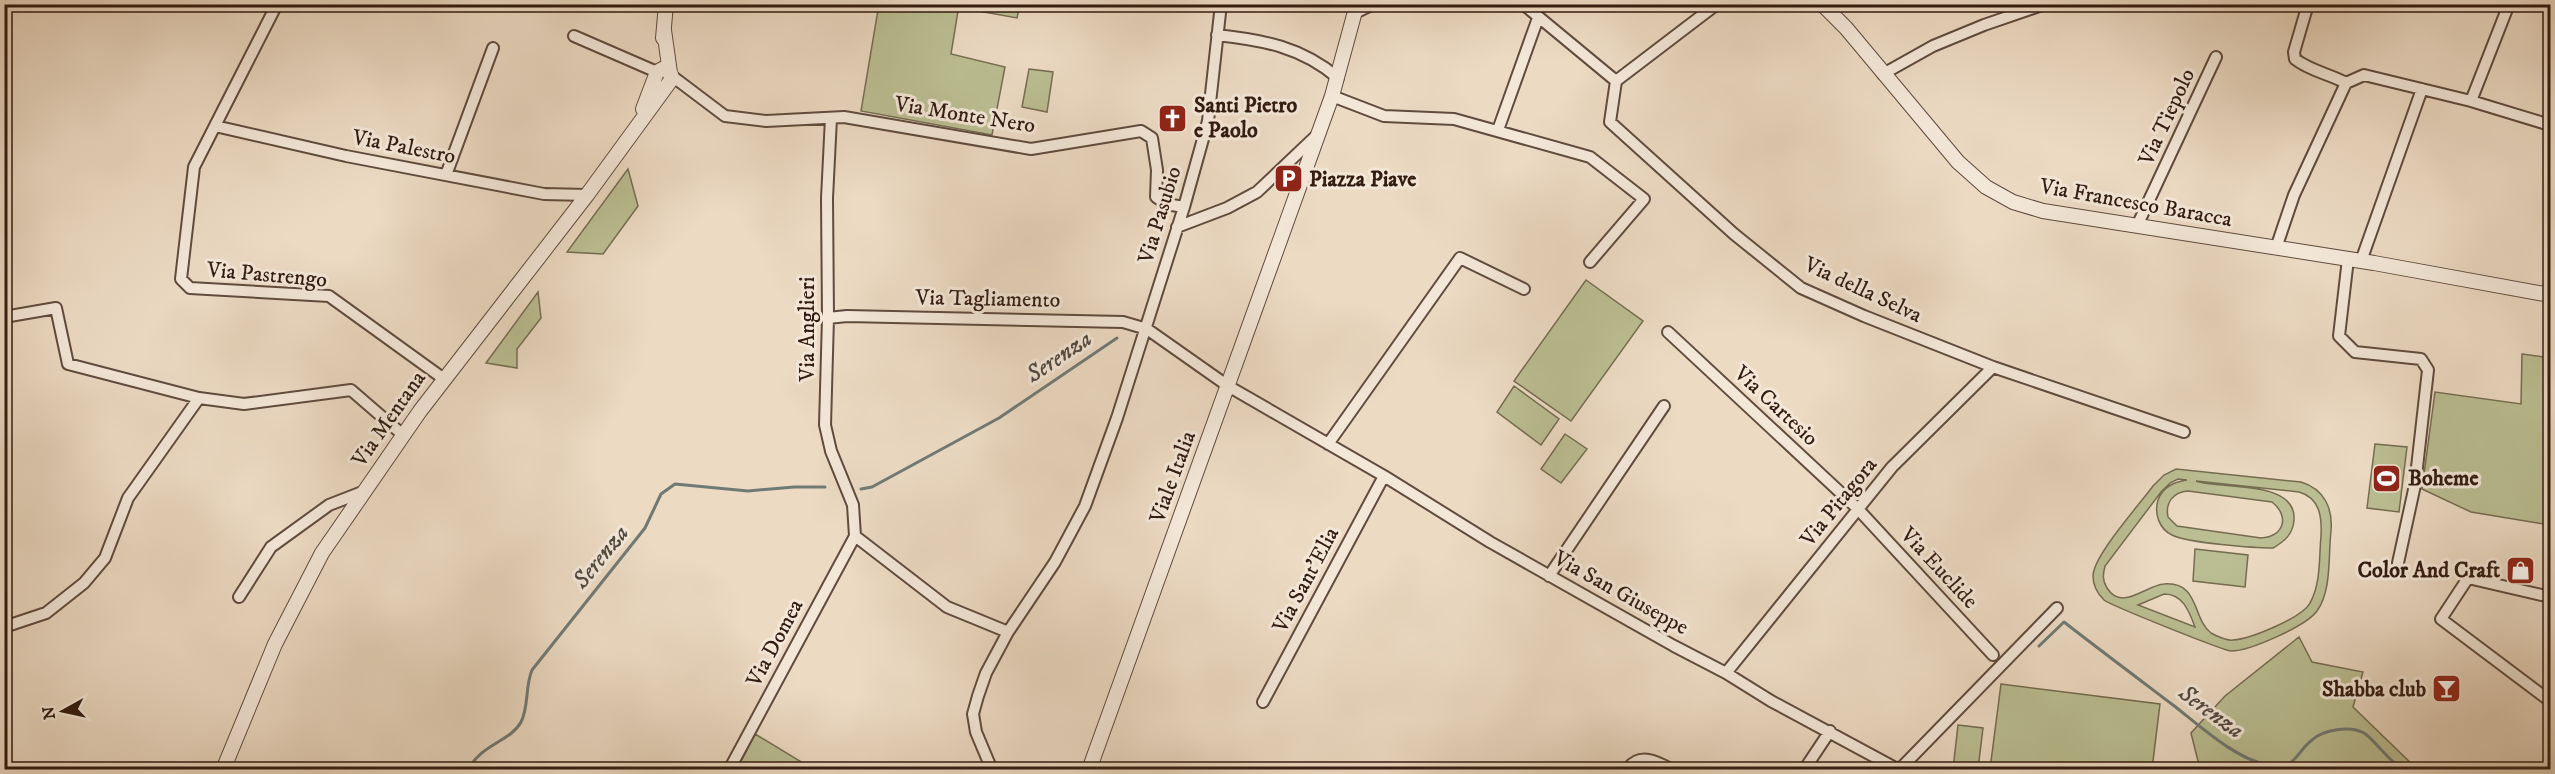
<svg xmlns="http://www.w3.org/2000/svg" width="2555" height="774" font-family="'IM FELL DW Pica',serif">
<rect width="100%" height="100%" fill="#ecdac3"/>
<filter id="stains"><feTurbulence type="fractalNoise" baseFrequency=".00333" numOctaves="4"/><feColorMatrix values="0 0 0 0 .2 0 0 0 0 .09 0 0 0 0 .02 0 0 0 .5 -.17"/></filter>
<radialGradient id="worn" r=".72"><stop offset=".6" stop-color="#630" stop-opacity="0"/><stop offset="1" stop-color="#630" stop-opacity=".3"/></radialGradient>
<path fill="#babe92" stroke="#766c52" stroke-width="1.5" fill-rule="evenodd" d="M879,4l80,1 -8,49 54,13 -13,68 -131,-24z
M962,5v-1l58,1 -3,13 -56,-10z
M1029,69l24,3 -6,40 -25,-5z
M628,169l10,37 -35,48 -36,-2z
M1586,280l57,41 -72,100 -57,-40z
M538,292l3,26 -24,31v19l-31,-5z
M2522,354l28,4v167l-79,-13 -49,-23 13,-97 86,12z
M1514,386l45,33 -18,26 -44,-33z
M1565,434l22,15 -26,34 -20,-14z
M2375,444l32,3 -8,65 -32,-4z
M2176,469l125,13c23,7 32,26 30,49 -3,25 1,59 -14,80 -11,15 -67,40 -86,40 -9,-1 -119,-45 -127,-51 -6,-6 -11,-15 -11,-24 0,-20 47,-72 60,-90l11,-11zM2178,479l9,1c-12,2 -24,6 -29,20 -4,13 1,29 14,35 14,8 84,13 101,13 12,-7 20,-14 21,-28 3,-41 -74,-30 -98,-39l103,11c21,6 23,25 22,44 -2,21 0,48 -11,67 -8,15 -60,36 -77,37 -5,1 -17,-4 -22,-7 -19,-14 -11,-52 -47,-49 -18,1 -42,28 -57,4 -5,-8 -4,-14 -2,-22l56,-74 9,-9zM2188,491l84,11c18,14 12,35 -11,36l-84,-12 -9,-9c-3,-14 5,-25 20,-26zM2164,594c19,0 25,17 31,33l-57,-22z
M2195,549l53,6 -3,32 -52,-6z
M2299,637l13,25 51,10 -10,35 64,62h-217l-9,-36 34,-37z
M2001,684l159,20 -8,65h-162z
M1958,725l25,3 -5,41h-25z
M755,734l58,35h-76z"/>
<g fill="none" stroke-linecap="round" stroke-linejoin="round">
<path stroke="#707a75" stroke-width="3" d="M861,489l11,-2 127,-69 118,-80
M2039,646l25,-24c36,28 72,55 109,83 26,20 62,54 95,60 28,6 27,-12 44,-25 11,-10 38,-15 52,-7 13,9 22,26 40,37
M468,770c13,-26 42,-28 53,-48 8,-15 4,-36 11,-52l113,-142 16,-34 14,-10 73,7 46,-4h31"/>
<defs>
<path id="minor" d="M277,4l-83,163 -13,112 9,9 139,8 115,83
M1523,4l93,77
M2308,4l-14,48 1,7c15,12 35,15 51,24
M1357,12l16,-8
M1217,35c46,5 85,12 121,43
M574,36l83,36
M1883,74l50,-28 51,-21 61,-21
M672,76l53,40 41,5 78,-4 187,32 110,-18 11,7 5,32 -1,27 10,7 18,3
M1616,81l-6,41 124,112 67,54 63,28 129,51 191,65
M1616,81l101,-77
M1332,96l52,20 70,3 136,38 54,42 -54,63
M2471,101l38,-97
M215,126l131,30 198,38 43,1
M1498,130l40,-112
M446,175l47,-127
M2137,226l79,-169
M1177,227l50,-19 30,-16 58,-55
M2276,248l18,-53 52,-112 18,-8 107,26 79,24
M2348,259l-9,77 16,16 66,7 7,11 -13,115 -17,78
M2361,261l61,-172
M4,317l52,-9 12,56 131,34 45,6 107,-14 52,45
M828,318l19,-2 276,6 24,7 81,57 156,90 106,66 184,104 52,27 45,28 128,69
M1668,332l189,176 136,147
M1328,444l132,-186 64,31
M855,536l92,71 61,25
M1549,576l115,-170
M239,597l32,-50 58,-42 36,-14
M2550,597l-82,-19 -27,41 109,82
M4,627l42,-14 38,-30 21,-25 23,-60 71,-100
M1726,673l166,-206 101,-100
M1263,702l121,-226
M729,770l126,-234 -2,-31 -22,-54 -6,-26 3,-107 -1,-120 4,-80
M992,770l-16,-38 -3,-18 5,-18 8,-23 22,-41 47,-70 30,-56 32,-88 67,-211 24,-86 13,-117
M1627,770c12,-18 30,-9 45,0
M1804,770l26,-39
M1899,770l158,-162"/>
<path id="tertiary" d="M1822,4l24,24 112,134 28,25 27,15 30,9 331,52 176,32
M663,38l3,-34
M643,109l14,-37 7,-4 7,6
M223,770l52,-126 47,-91 98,-142 167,-216 84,-115 -7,-50
M1089,770l243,-674 25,-92"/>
</defs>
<use href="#minor" stroke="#604b3e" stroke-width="14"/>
<use href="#tertiary" stroke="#604b3e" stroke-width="16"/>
<use href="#minor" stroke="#f3e7d8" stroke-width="10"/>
<use href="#tertiary" stroke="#f3e7d8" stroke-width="14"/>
</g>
<defs>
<symbol id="church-square" viewBox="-11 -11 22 22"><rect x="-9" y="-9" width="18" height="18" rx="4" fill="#8f2418" stroke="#f3e7d8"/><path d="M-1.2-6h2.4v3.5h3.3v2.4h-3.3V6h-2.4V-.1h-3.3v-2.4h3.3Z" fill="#fff"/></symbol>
<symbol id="parking-square" viewBox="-11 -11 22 22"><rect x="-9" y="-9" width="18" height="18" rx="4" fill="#8f2418" stroke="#f3e7d8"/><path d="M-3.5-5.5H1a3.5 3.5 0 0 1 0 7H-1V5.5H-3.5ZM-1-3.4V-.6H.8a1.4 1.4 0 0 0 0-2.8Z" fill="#fff"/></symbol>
<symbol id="stadium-square" viewBox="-11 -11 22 22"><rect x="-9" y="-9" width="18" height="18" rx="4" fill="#8f2418" stroke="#f3e7d8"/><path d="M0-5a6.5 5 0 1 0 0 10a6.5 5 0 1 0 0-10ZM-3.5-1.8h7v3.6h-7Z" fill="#fff"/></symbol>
<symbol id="shop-square" viewBox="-11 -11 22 22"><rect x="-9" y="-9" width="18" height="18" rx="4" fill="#8f2418" stroke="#f3e7d8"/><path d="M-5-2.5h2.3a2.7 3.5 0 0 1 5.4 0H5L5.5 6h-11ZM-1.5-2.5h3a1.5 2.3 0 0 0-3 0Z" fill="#fff"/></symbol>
<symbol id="bar-square" viewBox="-11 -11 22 22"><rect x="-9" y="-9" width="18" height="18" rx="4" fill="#8f2418" stroke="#f3e7d8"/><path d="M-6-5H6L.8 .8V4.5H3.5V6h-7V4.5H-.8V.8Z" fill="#fff"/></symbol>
</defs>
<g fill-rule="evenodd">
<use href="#church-square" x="1156" y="102" width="33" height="33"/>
<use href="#parking-square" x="1272" y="162" width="33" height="33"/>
<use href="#stadium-square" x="2370" y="462" width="33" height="33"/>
<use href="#shop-square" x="2504" y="554" width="33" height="33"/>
<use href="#bar-square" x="2430" y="672" width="33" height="33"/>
</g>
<g text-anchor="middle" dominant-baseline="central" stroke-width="6" stroke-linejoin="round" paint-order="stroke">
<g font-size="22" font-weight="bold" fill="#321b11" stroke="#f3e7d8" text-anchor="start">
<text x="1194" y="105">Santi Pietro<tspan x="1194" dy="25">e Paolo</tspan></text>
<text x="1309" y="179">Piazza Piave</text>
<text x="2408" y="478">Boheme</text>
<text x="2500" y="570" text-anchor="end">Color And Craft</text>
<text x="2426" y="689" text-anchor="end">Shabba club</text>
</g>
<g font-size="22" fill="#321b11" stroke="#f3e7d8">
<text transform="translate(965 115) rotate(9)">Via Monte Nero</text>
<text transform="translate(2167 117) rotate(-65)">Via Tiepolo</text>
<text transform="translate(404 147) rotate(11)">Via Palestro</text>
<text transform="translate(2136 203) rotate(10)">Via Francesco Baracca</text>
<text transform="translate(1160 215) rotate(-73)">Via Pasubio</text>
<text transform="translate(267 275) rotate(5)">Via Pastrengo</text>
<text transform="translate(1863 290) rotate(25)">Via della Selva</text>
<text transform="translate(988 299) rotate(1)">Via Tagliamento</text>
<text transform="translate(807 329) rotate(-90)">Via Anglieri</text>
<text transform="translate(1776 406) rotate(43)">Via Cartesio</text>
<text transform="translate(389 419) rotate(-55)">Via Mentana</text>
<text transform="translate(1173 477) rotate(-70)">Viale Italia</text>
<text transform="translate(1839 502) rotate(-51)">Via Pitagora</text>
<text transform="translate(1939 568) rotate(47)">Via Euclide</text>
<text transform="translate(1306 580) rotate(-62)">Via Sant'Elia</text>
<text transform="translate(1621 593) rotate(29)">Via San Giuseppe</text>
<text transform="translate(775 643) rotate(-62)">Via Domea</text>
</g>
<g font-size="24" font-style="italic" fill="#514b43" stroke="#f3e7d8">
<text transform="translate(1059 357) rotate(-34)">Serenza</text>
<text transform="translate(601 557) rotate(-51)">Serenza</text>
<text transform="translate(2211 712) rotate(36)">Serenza</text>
</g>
</g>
<rect width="2555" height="774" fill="none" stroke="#ecdac3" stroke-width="24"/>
<rect x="6" y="6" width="2543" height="762" fill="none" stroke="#321b11" stroke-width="3"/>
<rect x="12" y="12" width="2531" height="750" fill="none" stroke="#321b11" stroke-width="1.5"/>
<g transform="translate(63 711) rotate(262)" stroke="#f3e7d8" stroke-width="4.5" paint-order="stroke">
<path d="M0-4.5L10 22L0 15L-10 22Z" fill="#321b11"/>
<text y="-9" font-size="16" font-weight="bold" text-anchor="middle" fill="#321b11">N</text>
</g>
<rect width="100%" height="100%" filter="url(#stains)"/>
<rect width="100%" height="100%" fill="url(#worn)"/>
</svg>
